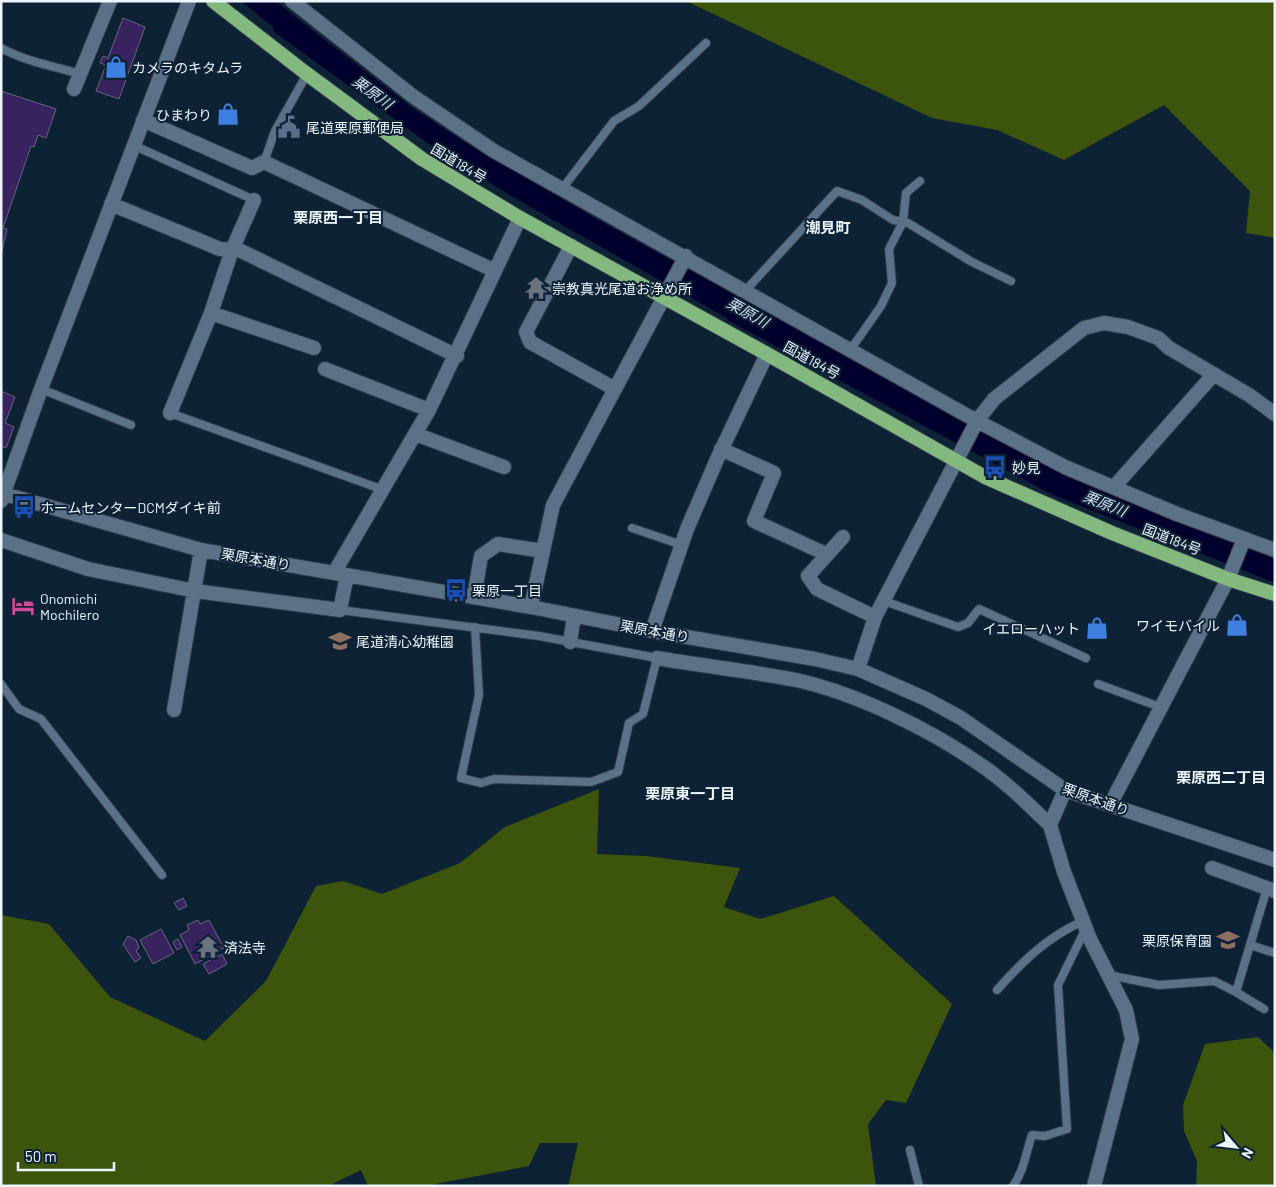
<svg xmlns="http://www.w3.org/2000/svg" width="1276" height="1187" font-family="Barlow,'Noto Sans JP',sans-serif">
<rect width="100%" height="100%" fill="#0e2235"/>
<path fill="#3c540b" d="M686,1h589v237l-29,-5 4,-42 -86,-86 -100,55 -67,-30 -65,-12z
M599,789l-2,65 49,2 94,12 -16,39 36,12 74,-23 118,108 -46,99 -20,-3 -18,24 8,62h-308l10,-43h-38l-11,23 -104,20h-57l-7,-16 -33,16h-327v-271l48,9 61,73 95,44 61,-60 50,-95 27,-5 39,13 78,-31 45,-36z
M1258,1037l17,16v133h-79l1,-25 -13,-30 -1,-26 22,-61z"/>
<path fill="#00002d" d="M241,1h34l135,105 53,35 139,81 367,202 126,62 143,58 37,12v27l-222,-88 -326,-175v-2l-188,-106 -88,-52 -178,-129 1,-3z"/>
<path fill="#37235d" stroke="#6a647f" d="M123,18l22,9 -26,72 -23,-8 10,-26 -6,-2 3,-7 5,2z
M1,91l55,18 -10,29 -8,-3 -4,12 -3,-1 -28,82 4,1 -6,27z
M1,391l14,6 -10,26 9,4 -8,21 -5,-2z
M183,898l4,8 -8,4 -5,-7z
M198,920l2,4 9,-4 15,28 -29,16 -15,-29 9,-5 -2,-5z
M161,929l13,24 -21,11 -13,-24z
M128,936l8,4 3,8 -3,3 5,7 -6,4 -12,-18z
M178,939l4,8 -5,3 -4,-8z
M222,954l5,10 -18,10 -6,-10z"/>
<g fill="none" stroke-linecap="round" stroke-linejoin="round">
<defs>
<path id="service" d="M1,48c26,14 52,18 80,26
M133,145l121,55
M264,162l11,-31 32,-57
M562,189l52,-68 25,-15 67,-63
M746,290l91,-99 25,9 31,20 15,3 64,39 39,19
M851,349l30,-43 11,-23 -3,-34 14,-27 3,-29 14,-12
M41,389l90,36
M170,413l211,76
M632,528l50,17
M884,601l74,26 10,-4 11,-14 107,49
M340,610l199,26 118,22 -14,56 -14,9 -11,49 -27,10 -97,-3 -13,4 -20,-5 18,-83 -4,-68
M1,684l18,25 22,10 121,156
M1098,684l62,23
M1250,945l25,8
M1108,975l51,10 55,-4 22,11
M997,990c27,-30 49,-52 86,-69
M1264,1009l-28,-17 31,-104
M910,1150l9,36
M1013,1186c11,-15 13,-34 19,-51l13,1 22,-7 -9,-144 28,-57"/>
<path id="minor" d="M292,1l122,96 80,54 483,270 88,46 112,47 98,36
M143,120l109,48 12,-6 231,109
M111,204l109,45 19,1 218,106
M571,246l-45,86 4,10 85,47
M211,313l103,35
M325,369l104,41
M170,413l41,-100 21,-63 22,-50
M415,434l89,33
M721,449l53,24 -20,48 72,33
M1114,487l100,-113
M1,493l200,57 330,57 121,24 163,28 43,10 68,30 35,19 104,72 210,70
M1,501l40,-112 148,-388
M843,537l-35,39 9,13 58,28
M1,540l87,29 107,22 145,19 7,-35
M334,573l95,-163 91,-192
M474,597l7,-41 17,-12 45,7
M531,607l22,-102 133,-249
M652,631l35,-102 31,-72 49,-103
M570,642l4,-26
M657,658c46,8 93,13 139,22 60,13 135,50 185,85 25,17 47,39 69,60
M858,669l17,-52 102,-196 17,-22 90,-71 20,-5 24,4 30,11 11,10 80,47 26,19
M174,710l27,-160
M1065,790l-15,35 14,47 26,67 36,71 6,29 -38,147
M1110,805l118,-226 16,-40
M1212,868l63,23"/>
<path id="tertiary" d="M74,89l36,-88"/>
<path id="trunk" d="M213,1l94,73 115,85 98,59 247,136 218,123 127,56 116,46 47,15"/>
</defs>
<use href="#service" stroke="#303a49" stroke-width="10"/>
<use href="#minor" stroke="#303a49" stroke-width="16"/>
<use href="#tertiary" stroke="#303a49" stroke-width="16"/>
<use href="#trunk" stroke="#303a49" stroke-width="16"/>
<use href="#service" stroke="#5a7187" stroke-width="8"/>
<use href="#minor" stroke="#5a7187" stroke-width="14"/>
<use href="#tertiary" stroke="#5a7187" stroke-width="14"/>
<use href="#trunk" stroke="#83b87f" stroke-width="14"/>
</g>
<defs>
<symbol id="shop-bare" viewBox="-9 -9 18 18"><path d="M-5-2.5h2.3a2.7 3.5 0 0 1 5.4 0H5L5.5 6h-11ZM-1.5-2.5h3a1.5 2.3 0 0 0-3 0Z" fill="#3f7fe0" stroke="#0e2235" stroke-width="2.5" paint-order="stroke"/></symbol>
<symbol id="civic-bare" viewBox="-9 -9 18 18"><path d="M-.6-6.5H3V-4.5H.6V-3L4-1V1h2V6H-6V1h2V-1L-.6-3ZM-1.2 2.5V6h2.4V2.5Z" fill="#5c6f8a" stroke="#0e2235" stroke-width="2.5" paint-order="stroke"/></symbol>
<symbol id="temple-bare" viewBox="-9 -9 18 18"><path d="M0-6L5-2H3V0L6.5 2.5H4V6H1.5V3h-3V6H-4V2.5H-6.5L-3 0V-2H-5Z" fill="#6b7280" stroke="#0e2235" stroke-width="2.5" paint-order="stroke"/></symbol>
<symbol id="bus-bare" viewBox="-9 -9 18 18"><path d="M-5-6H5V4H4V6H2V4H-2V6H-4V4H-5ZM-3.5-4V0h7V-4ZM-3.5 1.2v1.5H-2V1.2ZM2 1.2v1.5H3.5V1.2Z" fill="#1a4fb4" stroke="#0e2235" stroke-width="2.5" paint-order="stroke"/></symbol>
<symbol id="hotel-bare" viewBox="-9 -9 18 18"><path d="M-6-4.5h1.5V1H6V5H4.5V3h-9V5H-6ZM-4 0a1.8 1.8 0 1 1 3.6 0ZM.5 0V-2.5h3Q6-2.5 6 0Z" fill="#d1479c" stroke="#0e2235" stroke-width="2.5" paint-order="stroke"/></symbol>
<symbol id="school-bare" viewBox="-9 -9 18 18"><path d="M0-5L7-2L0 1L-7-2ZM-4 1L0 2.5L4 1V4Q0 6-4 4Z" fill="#8d6e63" stroke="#0e2235" stroke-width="2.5" paint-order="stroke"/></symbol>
</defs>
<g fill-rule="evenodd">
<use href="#shop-bare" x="100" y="51" width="32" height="32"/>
<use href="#shop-bare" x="212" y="98" width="32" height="32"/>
<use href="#civic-bare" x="273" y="111" width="32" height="32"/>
<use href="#temple-bare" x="520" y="272" width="32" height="32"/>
<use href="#bus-bare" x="979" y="451" width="32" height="32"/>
<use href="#bus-bare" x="8" y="491" width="32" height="32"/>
<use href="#bus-bare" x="440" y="574" width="32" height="32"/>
<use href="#hotel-bare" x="7" y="590" width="32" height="32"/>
<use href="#shop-bare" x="1221" y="609" width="32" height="32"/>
<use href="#shop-bare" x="1081" y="612" width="32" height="32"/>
<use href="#school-bare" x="324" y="625" width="32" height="32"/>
<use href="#school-bare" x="1212" y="924" width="32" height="32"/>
<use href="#temple-bare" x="192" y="931" width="32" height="32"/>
</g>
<g text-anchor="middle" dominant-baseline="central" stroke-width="4" stroke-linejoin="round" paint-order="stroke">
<g font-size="14" fill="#eef6fd" stroke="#0e2235" text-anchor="start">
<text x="132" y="67">カメラのキタムラ</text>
<text x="212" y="114" text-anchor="end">ひまわり</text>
<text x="306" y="127">尾道栗原郵便局</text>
<text x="552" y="288">崇教真光尾道お浄め所</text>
<text x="1012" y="467">妙見</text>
<text x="40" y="507">ホームセンターDCMダイキ前</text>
<text x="472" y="590">栗原一丁目</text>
<text x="40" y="598">Onomichi<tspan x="40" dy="16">Mochilero</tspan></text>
<text x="1220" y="625" text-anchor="end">ワイモバイル</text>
<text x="1080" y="628" text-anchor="end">イエローハット</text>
<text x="356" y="641">尾道清心幼稚園</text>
<text x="1212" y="940" text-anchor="end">栗原保育園</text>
<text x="224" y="947">済法寺</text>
</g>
<g font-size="14" fill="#eef6fd" stroke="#0e2235">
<text transform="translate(459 163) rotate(31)">国道184号</text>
<text transform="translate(812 360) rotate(29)">国道184号</text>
<text transform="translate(1172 539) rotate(21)">国道184号</text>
<text transform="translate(256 559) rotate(10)">栗原本通り</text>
<text transform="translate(655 631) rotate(10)">栗原本通り</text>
<text transform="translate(1096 799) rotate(20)">栗原本通り</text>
</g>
<g font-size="15" font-style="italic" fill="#d2deef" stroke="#0e2235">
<text transform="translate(373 92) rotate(36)">栗原川</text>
<text transform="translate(748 312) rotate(29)">栗原川</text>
<text transform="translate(1105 503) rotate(22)">栗原川</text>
</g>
<g font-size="15" font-weight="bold" fill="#eef6fd" stroke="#0e2235">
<text x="338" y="217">栗原西一丁目</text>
<text x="828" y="227">潮見町</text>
<text x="1221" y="777">栗原西二丁目</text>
<text x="690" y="793">栗原東一丁目</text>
</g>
</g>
<rect width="1276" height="1187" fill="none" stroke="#eef6fd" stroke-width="5"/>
<g transform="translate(1236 1147) rotate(118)" stroke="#0e2235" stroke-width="4" paint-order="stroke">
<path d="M0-4L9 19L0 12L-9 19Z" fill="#eef6fd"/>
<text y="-8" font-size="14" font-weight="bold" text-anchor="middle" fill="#eef6fd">N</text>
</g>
<path d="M18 1162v8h96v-8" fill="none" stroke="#eef6fd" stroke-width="2.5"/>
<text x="25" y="1162" font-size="15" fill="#eef6fd" stroke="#0e2235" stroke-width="4" paint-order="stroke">50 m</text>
</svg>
